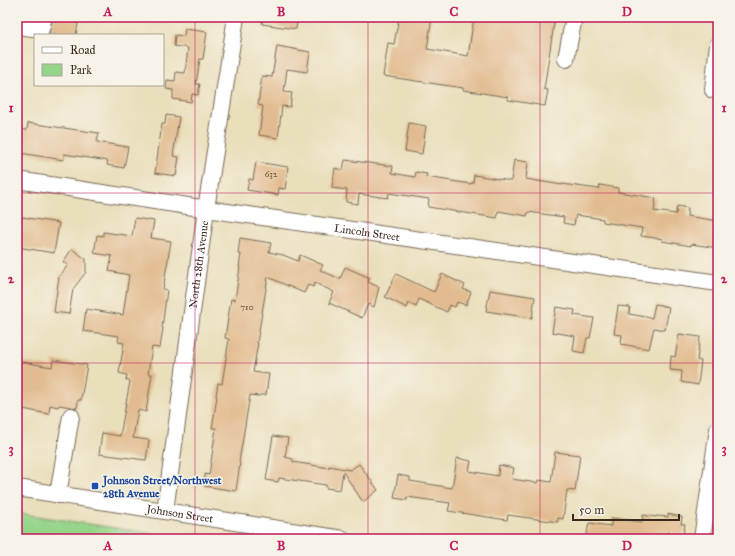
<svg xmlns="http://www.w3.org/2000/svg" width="735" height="556" font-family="'IM FELL Great Primer',serif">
<rect width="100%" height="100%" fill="#f7f3e8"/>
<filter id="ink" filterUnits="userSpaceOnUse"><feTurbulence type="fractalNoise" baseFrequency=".025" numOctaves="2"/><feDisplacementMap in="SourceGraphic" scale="8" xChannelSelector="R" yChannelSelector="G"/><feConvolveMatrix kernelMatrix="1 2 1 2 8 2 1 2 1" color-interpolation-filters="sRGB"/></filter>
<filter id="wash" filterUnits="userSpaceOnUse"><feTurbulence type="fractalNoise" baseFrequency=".012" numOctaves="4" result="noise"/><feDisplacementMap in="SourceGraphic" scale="16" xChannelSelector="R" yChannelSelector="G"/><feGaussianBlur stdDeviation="0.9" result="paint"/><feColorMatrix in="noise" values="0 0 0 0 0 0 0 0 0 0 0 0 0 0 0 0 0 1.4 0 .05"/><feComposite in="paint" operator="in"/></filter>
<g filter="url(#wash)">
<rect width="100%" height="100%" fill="#eadfbb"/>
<path fill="#96d48a" stroke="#687f54" d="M17,513l171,26h-171z"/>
<g id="blocks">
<path fill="#e2bc90" d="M53,17h26l-3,18h-15l-12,-2z
M263,17h35l-2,12 -34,-5z
M399,17h33l-5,32 41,7 6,-39h81l-11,72 4,1 -3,16 -37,-6v-3l-45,-7v-2l-80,-12 5,-33 6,1z
M185,29l22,3 -4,27h-3l-4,25h4l-2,11 -6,-1 -1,8 -18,-3v-9l-7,-1 1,-9 8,1 1,-9 9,1 3,-25 -14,-2 1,-11 9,1z
M277,46l33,6 -3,20 -20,-3 -3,23 8,1 -2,14 -8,-1 -4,32 -19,-3 4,-29 -5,-1 4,-29 10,1z
M166,115l13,2 -6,39 6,1 -3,19 -21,-3 7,-49h3z
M28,123l71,10 -2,9 31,5 -4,21 -17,-3 1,-4 -44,-7v6l-44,-7v-5l-3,-1v-18l10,1z
M409,123l17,3 -4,28 -17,-3z
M345,160l48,6 -1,7 23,4 1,-5 11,2 -1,3 45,7v-1h2l1,-8 37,6 3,-21 14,2 -2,17 36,6v-1l37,5 1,-4 18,3v4l38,6 -2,13 22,3 1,-8 11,2 -1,8 31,5v27l-27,-4v2l-29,-5 1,-2 -22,-3 1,-8 -39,-6v-3l-27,-4 -2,10 -11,-2 1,-6 -36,-5 -1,4 -29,-5 -1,7 -69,-11 1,-8 -40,-6 -1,5 -29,-4 -1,10 -12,-2 1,-12 -15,-2 3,-20 8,2z
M256,162l32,5 -3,22 -6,-1 -1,7 -31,-5 2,-11 4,1z
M22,217l37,6 -5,30 -37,-6z
M135,218l19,3 -3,17 20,3 -8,48 4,1 -5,38h1l-3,20 -8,-1 -4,27h4l-6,38 -8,-2 -5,28 16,2 -3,20 -47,-6 3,-21 18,3 10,-55 -4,-1 1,-5 -8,-2 5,-30 -6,-1 1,-6 -36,-5 3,-22 37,6 6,-40 -20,-4 3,-15 -18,-3 3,-18 6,1v-4l29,4z
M240,238l31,5 -2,9 14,3 15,6 2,-6 23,10 -3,5 20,9 5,-12 25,11 -2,4 11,5 -5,20 -6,-3 -6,14 -33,-15 5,-11 -19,-9 -2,4 -5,-2 -4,8 -36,-16 -11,66h1l-5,29 16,2 -3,21h-6l-1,1 -9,-1 -11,67 1,1 -4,28 -32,-5 1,-12 4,1 7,-47h-4l5,-31 -1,-1 2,-13 4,1 7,-45 -4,-1 6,-39 4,1 5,-33h-1l2,-13h-3z
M72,249l14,10v13l-13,17 -4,25 -15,-2 5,-35 9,-12 -5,-3z
M396,274l38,18 8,-18 23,11 -2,4 8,3 -5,13 -9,-3 -2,5 -5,-2 -3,7 -28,-13 -3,8 -7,-4 -2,5 -22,-11z
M490,290l45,7 -3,21 -46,-7z
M655,304l14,3 -4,23 -11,-2 -5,21 -28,-5 1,-9 -8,-1 4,-28 12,1 -1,7 23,4z
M556,307l19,3 -1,5 20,3 -4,20h-3l-3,15 -11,-2 2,-15 -23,-4z
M679,334l21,3 -3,23 4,1 -3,24 -17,-3 1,-11 -12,-1 1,-14 4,1z
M53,360l34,5 -6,35h-3l-1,8 -18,-3 -1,2 -8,-2 -1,9 -32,-6v-47l35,6z
M273,436l15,2 -3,19 8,2v3l36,6v-2l21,4 9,-6 19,26 -15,12 -20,-30 -3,18 -14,-2v-3l-47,-7 -1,4 -12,-2z
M555,452l25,3 -5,36 -8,-1 -4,29 -5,-1v4l-50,-7 -1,5 -59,-9 2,-8 -43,-6v3l-13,-2 4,-23 12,2v4l42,7 5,-30 14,3 -2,10 29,5 1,-11 15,3 -2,11 25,4 1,-3 13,2z
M668,514l14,3 -1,7h4l-2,11 -15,-3 -1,7h-81l3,-16 22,3 1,-8 30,4 1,-7 13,2v-1l12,1z"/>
</g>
</g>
<g filter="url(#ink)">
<use href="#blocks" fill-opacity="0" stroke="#786955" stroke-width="1"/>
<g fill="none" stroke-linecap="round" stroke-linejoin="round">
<defs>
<g id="minor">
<path d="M17,26l24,3 3,-12"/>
<path d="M566,59l8,-42"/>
<path d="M713,90l5,-46"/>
<path id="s1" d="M17,180l210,32 491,71"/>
<path id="s2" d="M17,488l326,51"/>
<path d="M58,495l13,-79"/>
<path id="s3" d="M165,511l41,-302 30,-192"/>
<path d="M702,539l16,-110"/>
</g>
</defs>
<use href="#minor" stroke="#786955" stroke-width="18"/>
<use href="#minor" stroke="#fff" stroke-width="16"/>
</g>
</g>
<path fill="none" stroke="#c2185b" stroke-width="1" stroke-opacity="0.55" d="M195,17v522M368,17v522M540,17v522M17,193h701M17,363h701"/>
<rect fill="#1a4fb4" stroke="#f7f3e8" stroke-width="1.5" x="91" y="482" width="8" height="8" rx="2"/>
<g text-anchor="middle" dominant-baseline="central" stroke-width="3" stroke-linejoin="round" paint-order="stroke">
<g font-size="9" fill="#654e3a">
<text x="271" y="173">632</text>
<text x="247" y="306">710</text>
</g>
<g font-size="11" fill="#3b2a1e" stroke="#f7f3e8">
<text stroke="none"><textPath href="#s1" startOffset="354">Lincoln Street</textPath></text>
<text stroke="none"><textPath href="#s3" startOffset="249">North 28th Avenue</textPath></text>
<text stroke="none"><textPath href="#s2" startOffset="165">Johnson Street</textPath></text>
</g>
<g font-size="11" font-weight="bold" fill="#164399" stroke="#f7f3e8" text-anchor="start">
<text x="103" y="480">Johnson Street/Northwest<tspan x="103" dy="13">28th Avenue</tspan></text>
</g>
</g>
<rect width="735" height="556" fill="none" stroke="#f7f3e8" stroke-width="44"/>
<rect x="34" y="34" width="130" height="52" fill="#f7f3e8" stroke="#aca397"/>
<rect x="42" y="47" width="20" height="6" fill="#ffffff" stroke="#aca397"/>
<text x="70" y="54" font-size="12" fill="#3b2a1e">Road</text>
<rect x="42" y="64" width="20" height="12" fill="#96d48a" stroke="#aca397"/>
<text x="70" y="74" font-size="12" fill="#3b2a1e">Park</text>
<path d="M573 514v6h106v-6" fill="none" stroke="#3b2a1e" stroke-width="2"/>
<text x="579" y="514" font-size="12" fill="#3b2a1e" stroke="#f7f3e8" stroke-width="3" paint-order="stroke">50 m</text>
<rect x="22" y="22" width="691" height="512" fill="none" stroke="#c2185b" stroke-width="1.5"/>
<g font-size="13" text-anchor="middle" font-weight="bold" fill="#c2185b">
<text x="108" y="16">A</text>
<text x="281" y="16">B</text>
<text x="454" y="16">C</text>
<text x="627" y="16">D</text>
<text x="11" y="112">1</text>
<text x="724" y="112">1</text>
<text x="11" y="283">2</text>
<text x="724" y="283">2</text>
<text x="11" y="453">3</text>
<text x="724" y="453">3</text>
<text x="108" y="550">A</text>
<text x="281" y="550">B</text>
<text x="454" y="550">C</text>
<text x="627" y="550">D</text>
</g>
</svg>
